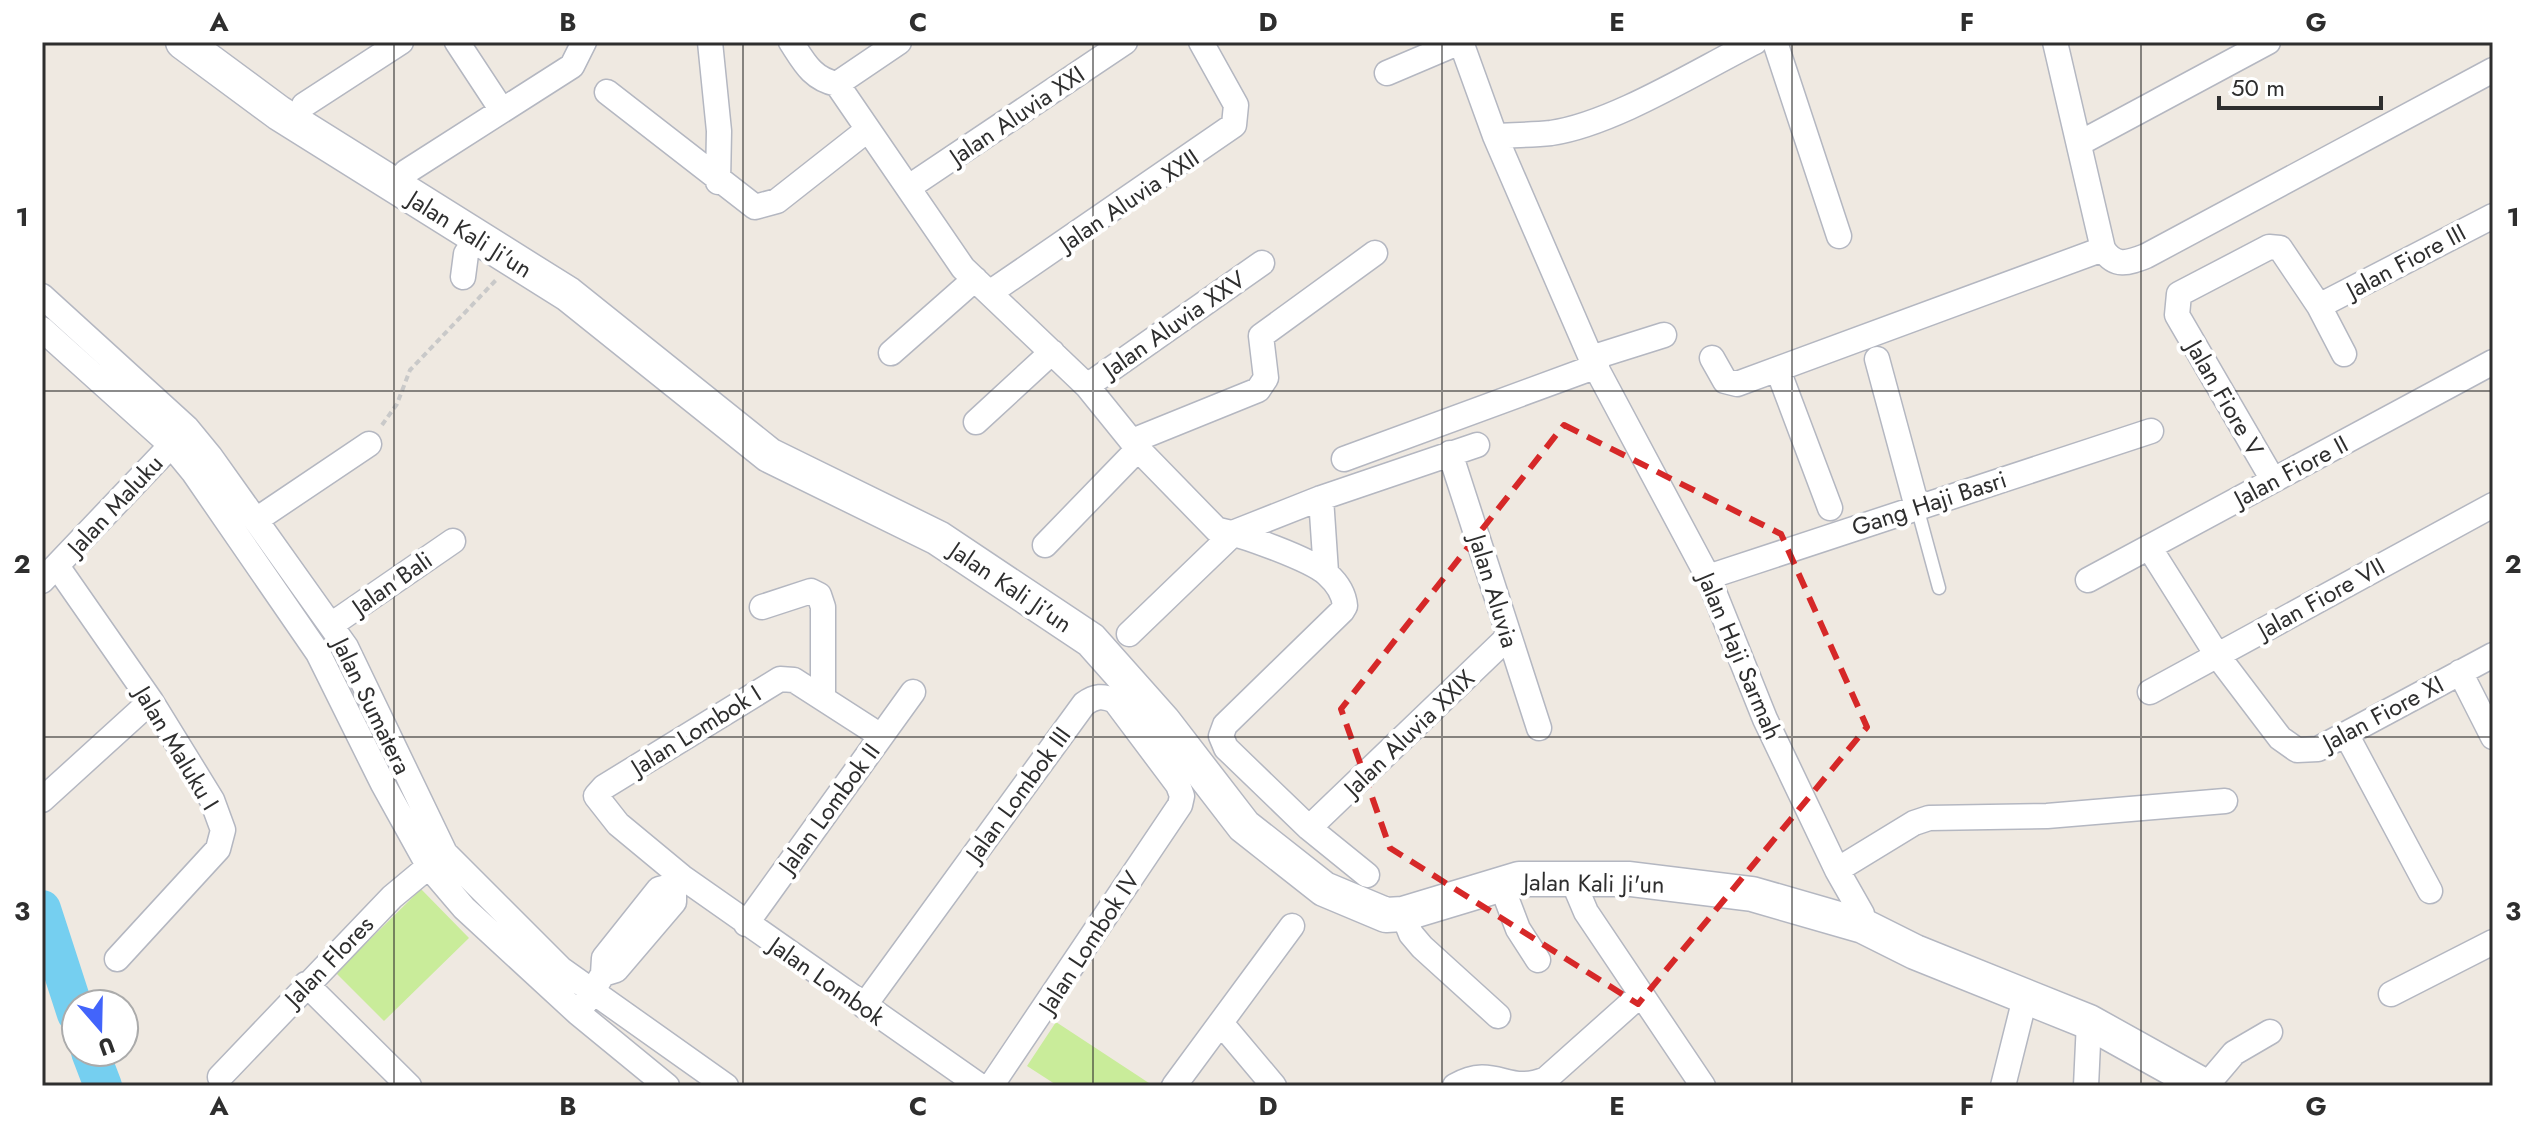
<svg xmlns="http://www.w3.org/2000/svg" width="2535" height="1128" font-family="Jost,sans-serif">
<rect width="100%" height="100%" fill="#efe9e1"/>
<path fill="#c9ec9a" d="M421,889l48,49 -85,83 -48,-48z
M1056,1022l96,63 -94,1 -31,-20z"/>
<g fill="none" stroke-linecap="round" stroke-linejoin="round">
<path stroke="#75cff0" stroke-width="38" d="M42,909l34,105
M90,1052l13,34"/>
<defs>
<path id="lane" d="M1917,507l22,81"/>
<path id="street" d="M457,42l44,67
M710,42l9,89 -1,51
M791,42c13,20 21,37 46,42l126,184 124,118 51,63 79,81c22,3 95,30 110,44 10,9 17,19 18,32l-3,5 -117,114 -4,11 5,12 83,80 58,47
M1461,42l34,94 96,222 117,219 57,142 72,151 25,44 1,12
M1775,42l64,194
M2055,42l48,207c12,19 25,14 43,7l347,-186
M1387,73l73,-31
M837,84l62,-42
M607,92l148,115 22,-6 89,-70
M304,105l97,-63
M1495,136c18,-1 37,-1 56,-3 62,-9 146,-62 204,-91
M2080,143l188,-101
M406,172l166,-106 12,-24
M909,187l216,-145
M463,277l3,-23 10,-15
M991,292l243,-167 2,-20 -35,-63
M42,296l145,132 23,28 136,191 99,206 116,116 165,117
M2319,306l174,-90
M42,329l129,116 23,28 124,180 65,131 46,83 35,41 114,105 89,73
M891,353l84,-74
M1591,358l73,-23
M1712,358l13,23 12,3 366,-135
M1877,359l40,148
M1778,370l52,138
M1087,386l175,-123
M976,422l76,-70
M1132,441l126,-51 8,-12 -5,-42 114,-83
M1450,453l89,275
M1344,459l253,-93
M2273,480l-96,-165 2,-21 90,-47 11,1 39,58 25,48
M1321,498l5,74
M256,520l113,-76
M1045,545l93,-96
M2149,547l68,108 63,83 17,12 21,-1 175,-94
M57,566l94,135 61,99 11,30 -5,19 -101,110
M1708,577l443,-146
M2088,580l405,-218
M42,581l138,-145
M762,607l49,-16 8,4 4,12v91
M331,625l122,-84
M1129,634l106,-102 86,-34 156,-53
M2460,672l33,65
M2150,692l343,-187
M2346,734l84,157
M881,736l-87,-56 -14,-1 -176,108 -8,9 22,28 64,53 298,209
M42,800l109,-99
M1309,828l199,-191
M1837,870l77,-47 15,-5 118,-2 178,-15
M1572,879l14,33 117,174
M1502,887l16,42 20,31
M1403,914l8,20 11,13 76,69
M746,924l167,-232
M603,974l13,-4 58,-68v-17
M306,984l103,102
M2391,994l102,-52
M585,1003l18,-29 1,-16 55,-69 15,-4 8,-8
M864,1006l220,-302c11,-8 19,-9 31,-3l63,84 4,11 -2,9 -189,281
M1221,1023l53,63
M220,1077l172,-180 48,-40
M1174,1086l118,-160
M1455,1086c40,-23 52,10 91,-7l93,-83
M2003,1086l22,-88
M2086,1086l3,-64
M2206,1086l28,-33 36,-21"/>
<path id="secondary" d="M183,42l96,71 289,181 201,161 169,83 153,102 72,81 81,105 80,63 62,26 17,-1 116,-35h111l122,15 111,32 52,26 174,70 115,64"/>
</defs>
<use href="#lane" stroke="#b4b7c1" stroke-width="15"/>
<use href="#street" stroke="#b4b7c1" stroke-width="27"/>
<use href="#secondary" stroke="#b4b7c1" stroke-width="37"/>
<path stroke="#c9c9c9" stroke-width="4" stroke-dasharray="6 4" stroke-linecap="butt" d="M382,425l15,-21 13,-34 86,-90"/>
<use href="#lane" stroke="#fff" stroke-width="12"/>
<use href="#street" stroke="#fff" stroke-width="24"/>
<use href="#secondary" stroke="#fff" stroke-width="34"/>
</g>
<path fill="none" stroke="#d62828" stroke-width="6" stroke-dasharray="16 10" stroke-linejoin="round" d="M1564,425l217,109 86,193 -229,277 -248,-156 -49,-139z"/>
<path fill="none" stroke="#2e2e2e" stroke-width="2" stroke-opacity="0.55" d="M394,42v1044M743,42v1044M1093,42v1044M1442,42v1044M1792,42v1044M2141,42v1044M42,391h2451M42,737h2451"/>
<g text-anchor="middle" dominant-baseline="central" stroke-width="8" stroke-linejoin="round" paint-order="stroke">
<g font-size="24" fill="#2e2e2e" stroke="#fff">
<text transform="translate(1017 115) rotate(-34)">Jalan Aluvia XXI</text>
<text transform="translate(1129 200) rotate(-34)">Jalan Aluvia XXII</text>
<text transform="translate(470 234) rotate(32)">Jalan Kali Ji'un</text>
<text transform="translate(2406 261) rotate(-28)">Jalan Fiore III</text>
<text transform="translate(1174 324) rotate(-35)">Jalan Aluvia XXV</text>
<text transform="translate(2225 398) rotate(60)">Jalan Fiore V</text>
<text transform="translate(2291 471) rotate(-28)">Jalan Fiore II</text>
<text transform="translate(1929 503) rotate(-18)">Gang Haji Basri</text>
<text transform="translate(115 505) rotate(-47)">Jalan Maluku</text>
<text transform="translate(392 583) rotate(-35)">Jalan Bali</text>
<text transform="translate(1011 587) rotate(34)">Jalan Kali Ji'un</text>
<text transform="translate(1494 591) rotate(73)">Jalan Aluvia</text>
<text transform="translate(2321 598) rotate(-29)">Jalan Fiore VII</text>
<text transform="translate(1740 656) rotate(67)">Jalan Haji Sarmah</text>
<text transform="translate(372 706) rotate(64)">Jalan Sumatera</text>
<text transform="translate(2383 713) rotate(-28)">Jalan Fiore XI</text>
<text transform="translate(696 730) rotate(-32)">Jalan Lombok I</text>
<text transform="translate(1409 733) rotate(-44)">Jalan Aluvia XXIX</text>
<text transform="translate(177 748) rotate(59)">Jalan Maluku I</text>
<text transform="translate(1018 794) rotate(-54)">Jalan Lombok III</text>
<text transform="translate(829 808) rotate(-54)">Jalan Lombok II</text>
<text transform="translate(1594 883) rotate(1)">Jalan Kali Ji'un</text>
<text transform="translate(1089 942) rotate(-57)">Jalan Lombok IV</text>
<text transform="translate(329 961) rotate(-46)">Jalan Flores</text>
<text transform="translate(827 981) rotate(35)">Jalan Lombok</text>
</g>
</g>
<rect width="2535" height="1128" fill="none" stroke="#ffffff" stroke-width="88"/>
<g transform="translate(100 1028) rotate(160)"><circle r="38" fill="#ffffff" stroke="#ababab" stroke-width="2"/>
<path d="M0-6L14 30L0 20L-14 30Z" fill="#4264fb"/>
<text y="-12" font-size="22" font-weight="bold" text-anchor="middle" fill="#2e2e2e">U</text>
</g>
<path d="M2219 96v12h162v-12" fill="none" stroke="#2e2e2e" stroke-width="4"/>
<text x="2231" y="96" font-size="24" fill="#2e2e2e" stroke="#ffffff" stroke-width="6" paint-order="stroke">50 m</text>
<rect x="44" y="44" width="2447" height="1040" fill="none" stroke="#2e2e2e" stroke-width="3"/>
<g font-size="26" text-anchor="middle" font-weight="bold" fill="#2e2e2e">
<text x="219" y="31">A</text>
<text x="568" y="31">B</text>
<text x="918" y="31">C</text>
<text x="1268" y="31">D</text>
<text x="1617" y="31">E</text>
<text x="1967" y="31">F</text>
<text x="2316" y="31">G</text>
<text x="22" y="226">1</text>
<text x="2513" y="226">1</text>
<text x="22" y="573">2</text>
<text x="2513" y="573">2</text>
<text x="22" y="920">3</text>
<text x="2513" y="920">3</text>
<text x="219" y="1115">A</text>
<text x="568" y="1115">B</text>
<text x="918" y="1115">C</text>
<text x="1268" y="1115">D</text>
<text x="1617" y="1115">E</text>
<text x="1967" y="1115">F</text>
<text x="2316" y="1115">G</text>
</g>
</svg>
